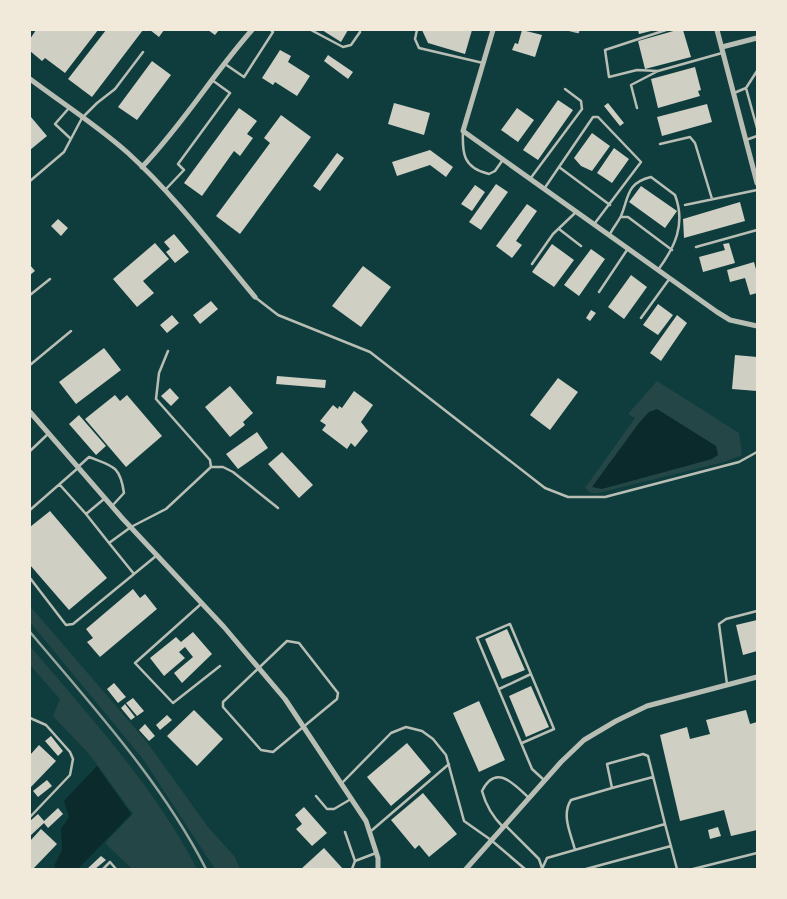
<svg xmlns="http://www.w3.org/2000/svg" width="787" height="899" font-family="Arial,sans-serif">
<rect width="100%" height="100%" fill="#0f3d3e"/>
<path fill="#244646" d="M657,381l82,52 3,22 -18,7 -126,31h-7l-6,-5 50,-70 -7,-4z
M30,606l116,135 62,86 27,30 5,12h-25l-72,-110 -113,-137z
M30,646c60,71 124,140 167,223h-65l-27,-26 28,-29 -43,-59 -37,-39 7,-17 -30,-34z"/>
<path fill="#0a2a2b" d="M657,409l59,37 2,9 -6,4 -110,30 -10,-2 47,-64 10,-11z
M97,766l34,48 -53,55h-21l-3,-3 8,-16 -1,-21 8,-12 -5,-16z"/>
<path fill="#cfcfc3" d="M36,30h62l-33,43 -20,-15 -3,3 -12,-10v-12z
M106,30h37l-51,67 -24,-18z
M150,30h14l-5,7z
M208,30h11l-4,5z
M322,30h26l-7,12z
M422,30h50l-7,24 -37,-11z
M522,30l20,5 -7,22 -23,-7 3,-7 3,1z
M638,30h13v1l-12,3z
M677,30h6l8,27 -46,12 -7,-28z
M280,50l11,6 -3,6 22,14 -13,20 -22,-14 -2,3 -11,-7z
M328,55l25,17 -5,7 -24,-18z
M152,61l19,14 -34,45 -19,-13z
M695,67l6,23 -3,1 2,5 -42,12 -7,-29z
M558,100l15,10 -35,50 -15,-10z
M394,103l36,10 -6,22 -36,-11z
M608,103l16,20 -4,3 -16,-20z
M707,104l5,18 -50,14 -5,-19z
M239,108l18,13 -10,13 6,4 -13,18 -6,-5 -32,45 -18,-13z
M517,108l17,12 -16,22 -17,-12z
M281,115l30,22 -71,97 -24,-18 54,-73 -6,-5z
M31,117l16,19 -17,14v-32z
M592,133l18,13 -18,25 -11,-5 -7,-8z
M614,148l15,11 -17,24 -15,-10z
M430,150l23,17 -7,10 -16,-12 -33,11 -5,-14z
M337,153l7,5 -24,33 -7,-5z
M496,184l12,8 -27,38 -12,-8z
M475,185l10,7 -13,19 -11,-7z
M641,186l36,25 -12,17 -36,-26z
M740,202l5,19 -61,17 -1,-19z
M527,204l10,7 -21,30 6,4 -10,13 -16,-12z
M58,219l10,9 -7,8 -10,-10z
M174,234l15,18 -14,11 -9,-11 4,-3 -6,-7z
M155,243l14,16 -26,22 11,12 -17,14 -24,-28z
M729,243l6,20 -32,9 -4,-15 26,-7 -2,-6z
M552,244l22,16 -20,27 -22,-15z
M591,249l14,10 -26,37 -15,-11z
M754,262l3,11v20l-7,2 -5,-17 -15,4 -3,-12z
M30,265l5,6 -5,4z
M363,266l28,21 -30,40 -29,-21z
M631,275l16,12 -23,32 -16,-12z
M211,301l7,8 -18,15 -7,-9z
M658,304l15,11 -15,20 -15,-10z
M591,310l5,3 -6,8 -4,-3z
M172,315l7,8 -12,10 -7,-8z
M677,315l10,8 -26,38 -11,-8z
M104,348l17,22 -45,34 -17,-22z
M735,355l22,2v34l-25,-2z
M277,376l49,4 -1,8 -49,-4z
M558,378l20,14 -28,38 -20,-15z
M230,386l23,27 -10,9 2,3 -15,12 -25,-30z
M170,388l9,10 -8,8 -10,-10z
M354,391l19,14 -12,17 7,9 -13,16 -4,-4 -4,6 -25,-19 4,-5 -6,-4 13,-16 5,4 1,-3 3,2z
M115,395l5,6 7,-6 35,41 -36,31 -41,-48z
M79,415l27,31 -10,9 -27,-31z
M257,432l11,16 -30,21 -12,-15z
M282,452l31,33 -14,13 -31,-34z
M50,511l57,67 -38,32 -39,-45v-38z
M133,589l7,9 5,-4 12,15 -57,48 -13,-15 6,-4 -7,-9z
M757,620v31l-14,4 -7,-30z
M507,629l18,41 -23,9 -17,-40z
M193,632l19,22 -30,29 -8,-10 19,-16 -8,-10 -6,5 6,6 -21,18 -14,-18 26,-21 5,5z
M114,683l12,14 -8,6 -11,-14z
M531,686l18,41 -23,10 -17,-41z
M133,698l11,13 -7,5 -11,-13z
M479,701l26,59 -26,12 -26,-59z
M125,704l10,13 -4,3 -10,-12z
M194,710l29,29 -26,27 -30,-30z
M746,710l4,14 7,-2v108l-26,6 -7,-26 -44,11 -20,-86 27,-8 3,12 20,-5 -4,-14z
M167,715l5,5 -12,10 -4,-5z
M145,724l10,12 -6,5 -10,-11z
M51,736l12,15 -5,5 -13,-15z
M407,743l24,29 -40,34 -24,-29z
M39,745l17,16 -26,27v-33z
M47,780l5,6 -14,11 -5,-6z
M423,793l34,41 -28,23 -10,-12 -4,4 -24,-29z
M304,807l23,26 -15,13 -16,-17 6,-5 -7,-9z
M58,808l5,6 -15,14 -4,-5 -14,13v-15l8,-7 6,7z
M718,827l3,9 -11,3 -2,-9z
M41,829l16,15 -24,25h-3v-28z
M324,848l19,21h-42z
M101,856l5,4 -11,9h-8z"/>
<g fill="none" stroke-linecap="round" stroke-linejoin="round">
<path stroke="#b8beb3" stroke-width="2.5" d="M311,30l32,17 8,-2 9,-13
M417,30l-2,9 4,9 64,15
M570,30l8,2v-2
M225,64l19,13 29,-45 -2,-2
M658,71l-21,-1 -28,7 -4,-27 61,-20
M746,88l11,40
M734,93l12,-5 11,-17
M69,108l-14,16 16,15
M637,108l-6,-23 27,-14 64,-18
M463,131c-1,22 0,37 26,43l6,-3 7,-10
M746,140l11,-4
M660,144l30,-7 5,6 17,56
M559,167l51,38
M530,179l52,-70 -1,-8 -16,-12
M30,181l34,-29 18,-34 15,-15 18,-14 28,-37
M544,189l49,-72h5l43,45 -46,61
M165,190l19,-20 -6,-6 52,-71 -18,-13
M685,205l72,-15
M621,217h7l44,33
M559,229l22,17
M610,234c3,-6 8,-12 11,-18 8,-19 5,-33 30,-39l24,18c11,29 0,52 -17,75
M696,247l61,-17
M532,264l21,-30 22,-21
M599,292l28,-42
M30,295l20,-16
M256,298l22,17 92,37 175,136 23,9h37l134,-35 18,-10
M641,318l29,-40
M30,365l41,-34
M30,451l19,-18
M79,466l10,-9c23,9 31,8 35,36l-12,13
M211,467h12l10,5 45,36
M60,485l26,29
M104,499l-18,15 23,29 22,-16 35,-18 45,-42 -1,-7 -54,-61 3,-26 9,-22
M30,510l48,-42
M109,543l25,31
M30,578l36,47 7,-1 83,-68
M201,604l-66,59 38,40 47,-37
M287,641l12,2 39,50 -1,6 -64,53 -12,-2 -38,-43v-5z
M727,684l-8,-60 7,-5 31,-8
M499,689l32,-15
M30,718l16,7 24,27 3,7 -3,16 -40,42
M522,743l32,-14 -44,-105 -33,14 55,131 12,11
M342,783l49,-50 15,-6 16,4 11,8 13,16 18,66 27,19 34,29
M612,788l41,-11
M316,796l11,13h7l17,-10
M665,824l12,45
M505,825l34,34 3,9
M503,827c-11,-11 -17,-21 -21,-36 14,-28 32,-7 47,7
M371,831l78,-67
M345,832l10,29 21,-8
M103,869l7,-7 6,7
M352,869l3,-8
M542,869l5,-11 118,-34 -17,-68 -5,-2 -36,10 5,24 -41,12c-10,15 0,34 4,50
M586,869l85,-23
M693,869l64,-16"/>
<path stroke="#b8beb3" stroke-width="5" d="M493,30l-30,101 254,181 13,8 27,6
M717,30l40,153
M722,47l35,-9
M30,79c32,24 68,47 98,74 47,43 86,95 127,144
M142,167c41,-43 71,-93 110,-137
M30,412l93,107 101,108 61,72 81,122 12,37v11
M466,869l95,-107 23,-22 32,-19 31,-15 110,-29"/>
<path stroke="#97a49c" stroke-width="2.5" d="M30,632c63,75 131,149 176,237"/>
</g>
<rect width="787" height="899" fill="none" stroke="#f1e9da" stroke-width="62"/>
</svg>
